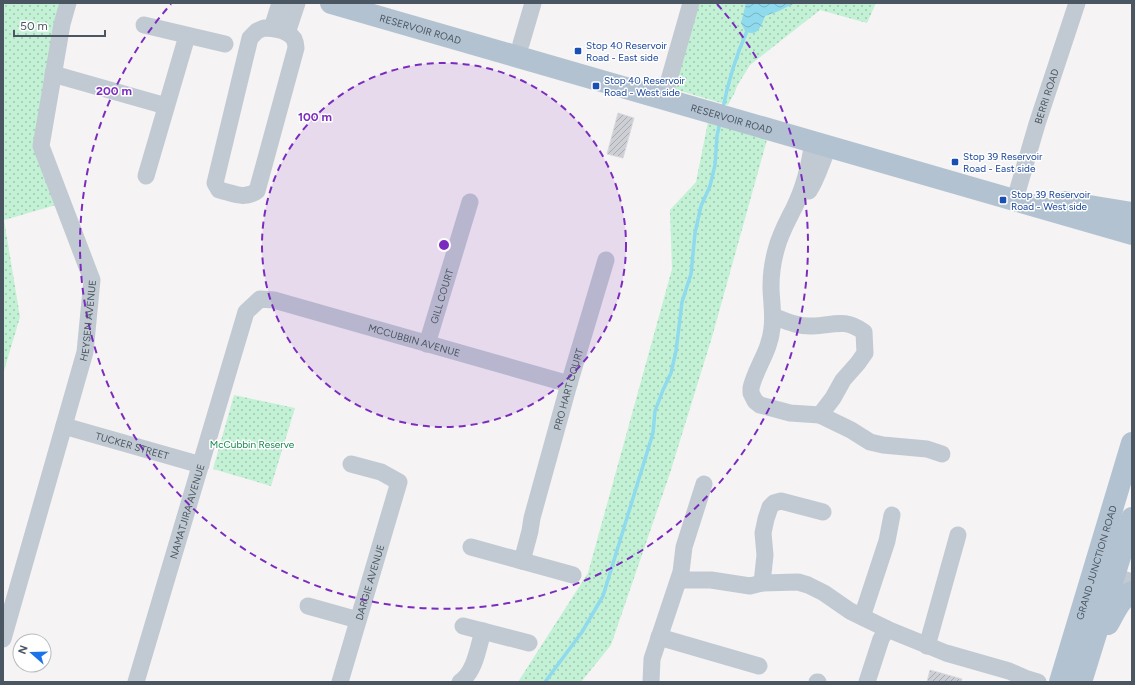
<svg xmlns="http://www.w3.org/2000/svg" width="1135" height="685" font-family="Figtree,sans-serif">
<defs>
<pattern id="park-dots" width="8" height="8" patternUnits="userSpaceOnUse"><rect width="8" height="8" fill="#c3f1d5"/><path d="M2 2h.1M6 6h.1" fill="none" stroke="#a0c6b0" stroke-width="1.8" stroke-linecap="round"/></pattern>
<pattern id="water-waves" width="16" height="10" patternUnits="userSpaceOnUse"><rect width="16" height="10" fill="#90daee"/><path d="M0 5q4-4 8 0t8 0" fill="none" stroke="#78b4c4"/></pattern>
<pattern id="building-hatch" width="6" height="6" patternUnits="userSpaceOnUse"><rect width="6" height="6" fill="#cdcfd5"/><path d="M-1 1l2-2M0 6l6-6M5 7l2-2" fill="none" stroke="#a8abb0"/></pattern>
</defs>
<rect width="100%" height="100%" fill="#f5f3f3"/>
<path fill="url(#park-dots)" d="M3,3h65l-27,143 22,57 -59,17 16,97 -17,57z
M691,3h185l-9,20 -47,-13 -70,55 -13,21 -2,6 -7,13 -61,-18z
M710,112l60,17 -58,208 -42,136 -59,172 -30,37h-63l70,-109 84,-304 -2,-59 26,-28z
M234,395l61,13 -24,78 -58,-17z"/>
<path fill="url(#water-waves)" d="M746,3h49l-16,8 -14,5c-2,6 -6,18 -14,17 -2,0 -4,-2 -6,-2l-4,-8z"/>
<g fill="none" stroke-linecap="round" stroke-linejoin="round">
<path stroke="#90daee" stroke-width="3.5" d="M723,108c5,-26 13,-52 24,-77
M545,682l37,-50 21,-36 50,-163 2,-22 8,-21 8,-17 5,-22 6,-49 9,-28 4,-41 6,-27 9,-20 5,-21 2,-29 3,-14"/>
</g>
<path fill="url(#building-hatch)" stroke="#d7d9de" d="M618,113l16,5 -11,40 -16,-4z
M930,670l32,9 -1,3h-34z"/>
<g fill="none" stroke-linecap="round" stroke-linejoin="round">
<g stroke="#c1cad2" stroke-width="17">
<path d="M144,25l81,19"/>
<path d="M264,28c9,0 24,2 30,11 1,2 2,7 2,9l-39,143c-13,9 -24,2 -38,-1l-4,-7 35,-145 7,-7z"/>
<path d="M272,28l8,-25"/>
<path d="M287,33l10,-30"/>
<path d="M521,44l12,-41"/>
<path d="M53,74l113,32"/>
<path d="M667,87l24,-84"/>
<path d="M146,176l41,-140"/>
<path id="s1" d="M1018,189l19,-65 40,-121"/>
<path d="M809,191c9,-14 13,-31 20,-45"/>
<path d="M773,316c13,5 26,11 40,10 21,-1 32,-8 51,6l1,21 -7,10 -15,17 -10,18 -13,17 -30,-2 -30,-8 -5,-4 -4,-8v-5c5,-21 19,-37 21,-60 2,-14 -1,-28 -1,-42 0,-12 2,-25 5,-36 4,-16 11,-28 18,-42 10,-20 16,-45 19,-67"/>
<path id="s2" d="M427,344l43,-142"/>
<path d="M820,415l31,15 19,12 13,3 44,4 15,5"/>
<path id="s3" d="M64,426l137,39"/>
<path d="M471,547l102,28"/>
<path id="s4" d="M522,561l8,-30 2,-13 37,-134 37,-124"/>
<path d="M1114,576l18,6"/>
<path d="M679,580h32l39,6 12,-3 36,-1 10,3 16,8 26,18 37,18 59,24 63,18 16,7 13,4"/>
<path d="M762,583l3,-28 -2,-22 3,-14 4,-12 4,-4 7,-2 42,11"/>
<path d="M308,606l50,14"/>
<path d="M862,617l25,-76 5,-26"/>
<path d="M463,626l66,17"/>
<path d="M659,637l100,29"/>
<path id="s5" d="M3,639l82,-287 7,-72 -51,-134 21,-122 6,-21"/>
<path d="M927,646l31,-111"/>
<path id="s6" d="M136,682l110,-370 14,-13 14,1 295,84"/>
<path id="s7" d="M340,682l59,-200 -18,-10 -30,-8"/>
<path d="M460,682c15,-10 18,-34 23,-51"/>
<path d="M651,682l1,-23 29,-87 3,-25 20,-63"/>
<path d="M817,682h1"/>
<path d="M867,682l14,-43 6,-10"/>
</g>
<g stroke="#b3c2d1" stroke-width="22">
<path id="s8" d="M331,3l801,231"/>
<path d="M1065,202l67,11"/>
<path d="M1108,624c7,-12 12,-25 24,-32"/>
<path id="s9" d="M1060,682l72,-239"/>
<path d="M1081,682l51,-164"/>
</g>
</g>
<circle cx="444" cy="245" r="182" fill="#7b2cbf" fill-opacity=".12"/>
<g fill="none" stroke="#7b2cbf" stroke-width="2" stroke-dasharray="7 5">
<circle cx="444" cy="245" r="182"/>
<path d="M717 4A364 364 0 1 1 171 4"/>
</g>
<g fill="#1a4fb4" stroke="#fff" stroke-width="1.5">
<rect x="574" y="47" width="8" height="8" rx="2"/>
<rect x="592" y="82" width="8" height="8" rx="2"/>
<rect x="951" y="158" width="8" height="8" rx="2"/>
<rect x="999" y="196" width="8" height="8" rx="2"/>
</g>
<g text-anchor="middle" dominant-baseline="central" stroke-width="3" stroke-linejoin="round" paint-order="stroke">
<g font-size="10" fill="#4a5661" stroke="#fff">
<text stroke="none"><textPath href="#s8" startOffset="93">RESERVOIR ROAD</textPath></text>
<text stroke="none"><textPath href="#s1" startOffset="97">BERRI ROAD</textPath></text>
<text stroke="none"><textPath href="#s8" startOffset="417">RESERVOIR ROAD</textPath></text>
<text stroke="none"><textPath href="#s2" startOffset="50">GILL COURT</textPath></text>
<text stroke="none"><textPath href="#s5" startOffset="330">HEYSEN AVENUE</textPath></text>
<text stroke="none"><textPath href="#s6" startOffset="565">MCCUBBIN AVENUE</textPath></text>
<text stroke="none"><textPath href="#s4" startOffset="178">PRO HART COURT</textPath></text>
<text stroke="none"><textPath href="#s3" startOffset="71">TUCKER STREET</textPath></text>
<text stroke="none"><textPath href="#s6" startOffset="178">NAMATJIRA AVENUE</textPath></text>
<text stroke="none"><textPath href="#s9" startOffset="125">GRAND JUNCTION ROAD</textPath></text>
<text stroke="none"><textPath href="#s7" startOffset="104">DARGIE AVENUE</textPath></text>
</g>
<g font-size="10" fill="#164399" stroke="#fff" text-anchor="start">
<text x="586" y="45">Stop 40 Reservoir<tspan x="586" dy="12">Road - East side</tspan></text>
<text x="604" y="80">Stop 40 Reservoir<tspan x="604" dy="12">Road - West side</tspan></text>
<text x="963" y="156">Stop 39 Reservoir<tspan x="963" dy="12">Road - East side</tspan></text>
<text x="1011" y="194">Stop 39 Reservoir<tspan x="1011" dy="12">Road - West side</tspan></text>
</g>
<g font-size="10" fill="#17864f" stroke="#fff">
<text x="252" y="444">McCubbin Reserve</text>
</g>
</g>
<circle cx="444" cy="245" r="6" fill="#7b2cbf" stroke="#fff" stroke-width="2"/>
<g font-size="12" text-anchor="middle" font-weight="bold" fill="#7b2cbf" stroke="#fff" stroke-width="3" stroke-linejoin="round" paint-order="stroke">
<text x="114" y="95">200 m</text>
<text x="315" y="121">100 m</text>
</g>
<rect width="1135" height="685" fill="none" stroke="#4a5661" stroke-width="8"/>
<g transform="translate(32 653) rotate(290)"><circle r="19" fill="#ffffff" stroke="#b7bbc0"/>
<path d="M0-3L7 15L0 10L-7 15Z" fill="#1a73e8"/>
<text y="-6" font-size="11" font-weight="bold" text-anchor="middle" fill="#4a5661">N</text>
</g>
<path d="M14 30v6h91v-6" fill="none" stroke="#4a5661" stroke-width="2"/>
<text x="20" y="30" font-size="12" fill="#4a5661" stroke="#ffffff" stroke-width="3" paint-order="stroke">50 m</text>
</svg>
